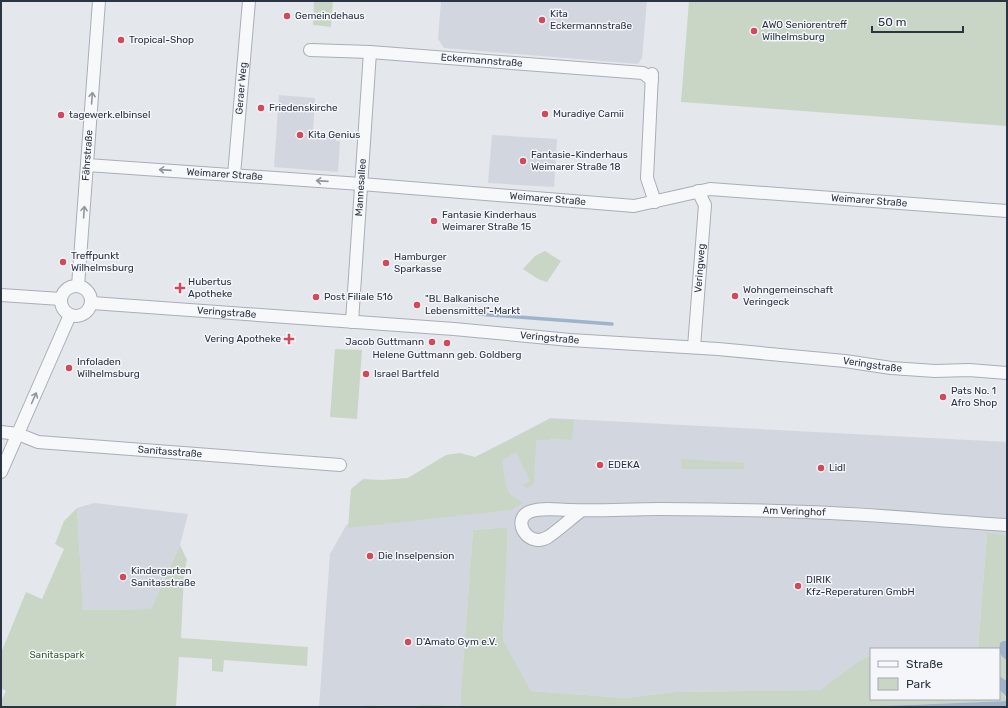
<svg xmlns="http://www.w3.org/2000/svg" width="1008" height="708" font-family="Rubik,sans-serif">
<rect width="100%" height="100%" fill="#e4e7ec"/>
<path fill="#d2d6de" d="M441,1h206l-5,57 -4,6 -194,-16 -6,-9z
M279,95l36,3 -2,34 10,1v3l13,1v4h4l-2,31 -64,-5z
M492,135l65,4 -3,48 -66,-4z
M550,418l457,24v93l-20,-1 -9,115h-107v6l-14,7 -37,28 -145,2 -49,6 -95,-7 -28,-50 5,-114 -35,3 -13,176 -38,-2 -6,2 -50,-1v2h-47l11,-153 17,-30 162,-18 -11,-60z
M94,503l94,11 -8,31 -29,64 -68,1 -6,-102z"/>
<path fill="#c9d6c5" d="M314,1h19l-2,26 -18,-2z
M689,1h318v125l-326,-24z
M545,251l16,10 -14,21 -9,-3 -15,-10 12,-13z
M335,349l27,1 -5,69 -27,-2z
M550,419l24,1 -2,20 -22,-2 -1,2h-13l-2,43 -6,5 -3,-1 -2,-2 7,-4 -14,-29 -14,8c1,8 3,28 8,34 4,4 9,5 13,9l-12,7 -163,18 3,-39 12,-10 19,1 26,-2 38,-23 14,-2 15,4z
M681,459l64,4 -2,6h-61z
M77,508l6,102 68,-1 29,-64 7,15 -3,13 -3,65 127,9 -1,19 -83,-6 -1,12 -11,-1v-12l-33,-2 -3,50h-175v-6l5,-10 -5,-3v-35l25,-61 16,7 22,-50 -9,-5 9,-23z
M508,527l-5,113 28,51 95,7 49,-6 145,-2 37,-28 14,-7v44h128v-9l5,4 3,7 -150,6h-491v-2l50,1 6,-2 38,2 13,-176z
M987,533l20,2v146l-8,-5v-27h-21z"/>
<path fill="#9fb4cc" d="M1003,641h4v19c-8,-5 -8,-8 -7,-17z
M999,676l8,5 -1,7 1,10 -3,-4 -5,-4z
M1007,701v6h-150z"/>
<g fill="none" stroke-linecap="round" stroke-linejoin="round">
<path stroke="#9fb4cc" stroke-width="3.5" d="M478,314l134,10"/>
<defs>
<g id="street">
<path id="s1" d="M310,50l60,2 273,21 9,7"/>
<path d="M652,74l-5,104 8,24"/>
<path id="s2" d="M87,165l274,19 273,22 76,-17 297,22"/>
<path id="s3" d="M234,175l15,-174"/>
<path id="s4" d="M78,286l21,-285"/>
<circle cx="76" cy="301" r="15"/>
<path d="M1,295l60,4"/>
<path id="s5" d="M92,303l362,26 116,11 148,9 127,12 46,7 44,3 34,-1 38,3"/>
<path id="s6" d="M352,322l18,-270"/>
<path id="s7" d="M694,347l11,-142 -7,-14"/>
<path id="s8" d="M1,432l17,2 20,8 302,23"/>
<path d="M1,472l69,-157"/>
<path id="s9" d="M581,511c-11,8 -21,18 -33,26 -20,12 -37,-17 -19,-25 12,-5 29,-2 42,-2 29,1 59,-1 88,-1 49,0 99,1 148,3 67,2 133,9 200,13"/>
</g>
</defs>
<use href="#street" stroke="#a9aeb7" stroke-width="14"/>
<use href="#street" stroke="#f7f8fa" stroke-width="12"/>
</g>
<defs><path id="oneway-shaft" d="M-6 0H5M1.5-3L5.5 0L1.5 3" fill="none" stroke-width="1.6" stroke-linecap="round" stroke-linejoin="round"/></defs>
<g stroke="#9196a0">
<use href="#oneway-shaft" transform="translate(92 98) rotate(-86)"/>
<use href="#oneway-shaft" transform="translate(165 170) rotate(-176)"/>
<use href="#oneway-shaft" transform="translate(322 181) rotate(-176)"/>
<use href="#oneway-shaft" transform="translate(84 212) rotate(-86)"/>
<use href="#oneway-shaft" transform="translate(34 398) rotate(-66)"/>
</g>
<g fill="#d1495b" stroke="#f4f6f9" stroke-width="1.5">
<circle cx="287" cy="16" r="4"/>
<circle cx="542" cy="20" r="4"/>
<circle cx="754" cy="31" r="4"/>
<circle cx="121" cy="40" r="4"/>
<circle cx="261" cy="108" r="4"/>
<circle cx="545" cy="114" r="4"/>
<circle cx="61" cy="115" r="4"/>
<circle cx="300" cy="135" r="4"/>
<circle cx="523" cy="161" r="4"/>
<circle cx="434" cy="221" r="4"/>
<circle cx="63" cy="262" r="4"/>
<circle cx="386" cy="263" r="4"/>
<path d="M178 282h4v4h4v4h-4v4h-4v-4h-4v-4h4z"/>
<circle cx="735" cy="296" r="4"/>
<circle cx="316" cy="297" r="4"/>
<circle cx="417" cy="305" r="4"/>
<path d="M287 333h4v4h4v4h-4v4h-4v-4h-4v-4h4z"/>
<circle cx="432" cy="342" r="4"/>
<circle cx="447" cy="343" r="4"/>
<circle cx="69" cy="368" r="4"/>
<circle cx="366" cy="374" r="4"/>
<circle cx="943" cy="397" r="4"/>
<circle cx="600" cy="465" r="4"/>
<circle cx="821" cy="468" r="4"/>
<circle cx="370" cy="556" r="4"/>
<circle cx="123" cy="577" r="4"/>
<circle cx="798" cy="586" r="4"/>
<circle cx="408" cy="642" r="4"/>
</g>
<g text-anchor="middle" dominant-baseline="central" stroke-width="3" stroke-linejoin="round" paint-order="stroke">
<g font-size="10" fill="#2b3445" stroke="#f4f6f9" text-anchor="start">
<text x="550" y="14">Kita<tspan x="550" dy="12">Eckermannstraße</tspan></text>
<text x="295" y="16">Gemeindehaus</text>
<text x="762" y="25">AWO Seniorentreff<tspan x="762" dy="12">Wilhelmsburg</tspan></text>
<text x="129" y="40">Tropical-Shop</text>
<text x="269" y="108">Friedenskirche</text>
<text x="553" y="114">Muradiye Camii</text>
<text x="69" y="115">tagewerk.elbinsel</text>
<text x="308" y="135">Kita Genius</text>
<text x="531" y="155">Fantasie-Kinderhaus<tspan x="531" dy="12">Weimarer Straße 18</tspan></text>
<text x="442" y="215">Fantasie Kinderhaus<tspan x="442" dy="12">Weimarer Straße 15</tspan></text>
<text x="71" y="256">Treffpunkt<tspan x="71" dy="12">Wilhelmsburg</tspan></text>
<text x="394" y="257">Hamburger<tspan x="394" dy="12">Sparkasse</tspan></text>
<text x="188" y="282">Hubertus<tspan x="188" dy="12">Apotheke</tspan></text>
<text x="743" y="290">Wohngemeinschaft<tspan x="743" dy="12">Veringeck</tspan></text>
<text x="324" y="297">Post Filiale 516</text>
<text x="425" y="299">"BL Balkanische<tspan x="425" dy="12">Lebensmittel"-Markt</tspan></text>
<text x="281" y="339" text-anchor="end">Vering Apotheke</text>
<text x="424" y="342" text-anchor="end">Jacob Guttmann</text>
<text x="447" y="355" text-anchor="middle">Helene Guttmann geb. Goldberg</text>
<text x="77" y="362">Infoladen<tspan x="77" dy="12">Wilhelmsburg</tspan></text>
<text x="374" y="374">Israel Bartfeld</text>
<text x="951" y="391">Pats No. 1<tspan x="951" dy="12">Afro Shop</tspan></text>
<text x="608" y="465">EDEKA</text>
<text x="829" y="468">Lidl</text>
<text x="378" y="556">Die Inselpension</text>
<text x="131" y="571">Kindergarten<tspan x="131" dy="12">Sanitasstraße</tspan></text>
<text x="806" y="580">DIRIK<tspan x="806" dy="12">Kfz-Reperaturen GmbH</tspan></text>
<text x="416" y="642">D'Amato Gym e.V.</text>
</g>
<g font-size="10" fill="#2b3445" stroke="#f4f6f9">
<text stroke="none"><textPath href="#s1" startOffset="172">Eckermannstraße</textPath></text>
<text stroke="none"><textPath href="#s3" startOffset="87">Geraer Weg</textPath></text>
<text stroke="none"><textPath href="#s4" startOffset="131">Fährstraße</textPath></text>
<text stroke="none"><textPath href="#s2" startOffset="138">Weimarer Straße</textPath></text>
<text stroke="none"><textPath href="#s6" startOffset="135">Mannesallee</textPath></text>
<text stroke="none"><textPath href="#s2" startOffset="462">Weimarer Straße</textPath></text>
<text stroke="none"><textPath href="#s2" startOffset="786">Weimarer Straße</textPath></text>
<text stroke="none"><textPath href="#s7" startOffset="79">Veringweg</textPath></text>
<text stroke="none"><textPath href="#s5" startOffset="135">Veringstraße</textPath></text>
<text stroke="none"><textPath href="#s5" startOffset="459">Veringstraße</textPath></text>
<text stroke="none"><textPath href="#s5" startOffset="783">Veringstraße</textPath></text>
<text stroke="none"><textPath href="#s8" startOffset="171">Sanitasstraße</textPath></text>
<text stroke="none"><textPath href="#s9" startOffset="358">Am Veringhof</textPath></text>
</g>
<g font-size="10" fill="#3f6138" stroke="#f4f6f9">
<text x="57" y="655">Sanitaspark</text>
</g>
</g>
<rect width="1008" height="708" fill="none" stroke="#2b3445" stroke-width="4"/>
<rect x="870" y="648" width="130" height="52" fill="#f4f6f9" stroke="#a4a8b1"/>
<rect x="878" y="661" width="20" height="6" fill="#f7f8fa" stroke="#a4a8b1"/>
<text x="906" y="668" font-size="12" fill="#2b3445">Straße</text>
<rect x="878" y="678" width="20" height="12" fill="#c9d6c5" stroke="#a4a8b1"/>
<text x="906" y="688" font-size="12" fill="#2b3445">Park</text>
<path d="M872 26v6h91v-6" fill="none" stroke="#2b3445" stroke-width="2"/>
<text x="878" y="26" font-size="12" fill="#2b3445" stroke="#f4f6f9" stroke-width="3" paint-order="stroke">50 m</text>
</svg>
